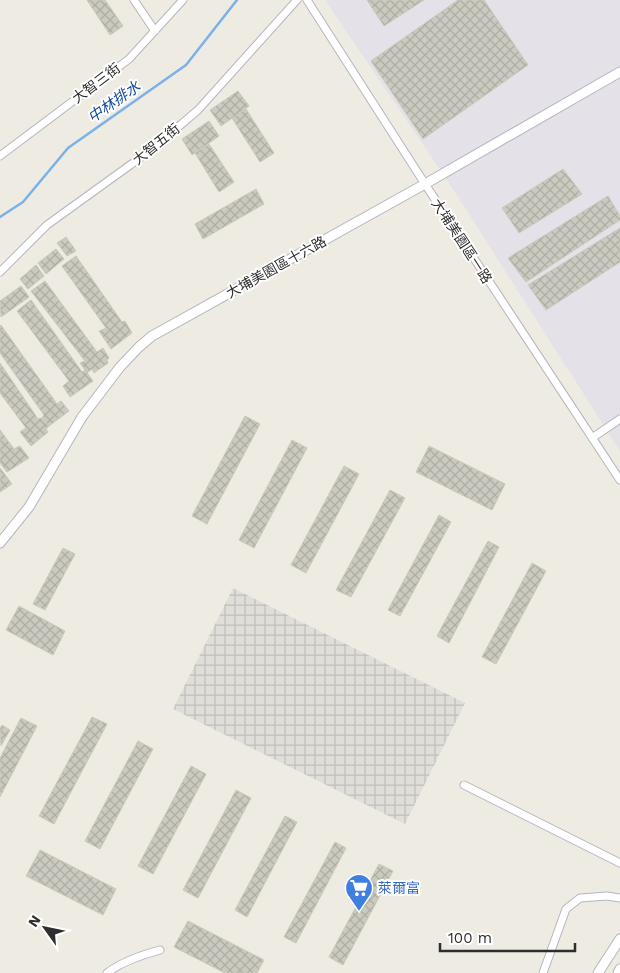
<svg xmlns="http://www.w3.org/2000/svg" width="620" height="973" font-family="'Work Sans','Noto Sans TC',sans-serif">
<defs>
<pattern id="plaza-grid" width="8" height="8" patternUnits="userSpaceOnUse" patternTransform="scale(1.25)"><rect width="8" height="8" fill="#dfded8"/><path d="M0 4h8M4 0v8" fill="none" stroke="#c0bfba"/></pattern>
<pattern id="building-cross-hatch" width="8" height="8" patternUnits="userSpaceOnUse" patternTransform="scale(1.25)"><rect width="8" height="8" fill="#cacac0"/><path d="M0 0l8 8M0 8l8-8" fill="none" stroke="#aeaea5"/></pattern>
</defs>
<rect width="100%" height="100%" fill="#eeece2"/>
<path fill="#e5e1e8" d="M325,0h295v451l-169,-265z"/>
<path fill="url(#plaza-grid)" d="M233,588l232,115 -60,121 -232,-115z"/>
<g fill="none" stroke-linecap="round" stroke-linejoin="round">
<path stroke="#7ab1eb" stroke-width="2.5" d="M0,217l23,-15 45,-54 118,-83 51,-65"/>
</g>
<path fill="url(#building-cross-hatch)" stroke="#cac9bb" d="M87,0h18l18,26 -13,9z
M367,0h57l-40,26z
M458,0h26l44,65 -105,74 -52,-78z
M238,91l11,15 -28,20 -11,-16z
M246,109l28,44 -14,9 -28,-44z
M209,121l10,15 -27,19 -10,-16z
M209,144l25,38 -15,10 -24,-39z
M563,169l19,25 -63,39 -17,-25z
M256,189l8,15 -61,35 -8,-15z
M608,196l12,20v4l-94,62 -18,-24z
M620,228v34l-74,48 -18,-25z
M66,237l10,14 -9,5 -10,-13z
M56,249l8,10 -18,15 -8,-11z
M76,256l46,66 3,-1 7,12 -21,16 -12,-18 7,-3 -44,-62z
M36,265l8,11 -16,13 -8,-10z
M45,281l52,71 6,-4 6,10 -2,2 1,3 -14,10 -2,-4 -5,4 -2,-3 -5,-7 5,-2 -54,-70z
M21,286l8,11 -28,20 -1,-16z
M31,300l51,72 3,-2 8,11 -23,16 -7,-11 6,-5 -52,-70z
M1,325l56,79 4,-3 8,10 -20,15 -7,-8 2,-3 -44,-62v-27z
M0,363l38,56 4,-1 7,8 -3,3 2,3 -17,14 -11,-14 6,-4 -26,-35z
M245,416l15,8 -53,100 -15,-8z
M0,430l14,19 6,-3 9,12 -22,14 -7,-9z
M292,440l15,8 -53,100 -15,-8z
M429,446l76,38 -13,26 -76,-38z
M344,466l15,8 -53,99 -15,-8z
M0,468l12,16 -12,8z
M390,490l15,8 -54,99 -15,-7z
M439,515l12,7 -51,94 -12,-6z
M488,541l11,6 -50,96 -12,-7z
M63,548l12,6 -30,56 -12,-6z
M532,563l14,8 -50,93 -14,-7z
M19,606l46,25 -12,24 -47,-25z
M92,717l15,7 -53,100 -15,-8z
M21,718l16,8 -37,71v-39z
M2,725l8,5 -9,16 -1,-18z
M138,741l15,8 -53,100 -15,-8z
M191,766l15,8 -53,100 -15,-8z
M236,790l15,8 -53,100 -15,-8z
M285,816l12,6 -50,95 -12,-7z
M335,842l11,6 -50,95 -12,-6z
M40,850l76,39 -13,26 -77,-39z
M379,864l14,7 -50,94 -14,-8z
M188,921l76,39 -7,13h-32l-51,-26z"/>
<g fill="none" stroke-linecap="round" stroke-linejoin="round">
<defs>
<path id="minor" d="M134,0l21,31
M307,0l118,184 195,296
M0,156l129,-97 54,-59
M0,272l47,-47 104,-75 47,-40 99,-110
M592,438l28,-19
M464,785l156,78
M107,973c16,-12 34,-18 53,-23
M543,973l23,-64 14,-11 27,-2 13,2"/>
<path id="tertiary" d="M0,543l29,-36 53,-90 38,-50 19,-20 13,-11 273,-152 195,-112
M598,973l22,-34
M618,973l2,-4"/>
</defs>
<use href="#minor" stroke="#b5b5c0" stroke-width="9"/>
<use href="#tertiary" stroke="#b5b5c0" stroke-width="11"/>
<use href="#minor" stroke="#fff" stroke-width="7"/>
<use href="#tertiary" stroke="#fff" stroke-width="9"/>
</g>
<defs>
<symbol id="supermarket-pin" viewBox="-11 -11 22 30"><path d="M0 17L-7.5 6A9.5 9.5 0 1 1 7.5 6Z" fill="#3f7fe0" stroke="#fff"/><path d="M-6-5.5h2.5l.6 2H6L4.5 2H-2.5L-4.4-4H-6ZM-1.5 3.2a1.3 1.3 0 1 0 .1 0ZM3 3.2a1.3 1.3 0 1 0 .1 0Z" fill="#fff"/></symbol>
</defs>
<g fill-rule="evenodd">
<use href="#supermarket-pin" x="343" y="872" width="32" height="43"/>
</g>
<g text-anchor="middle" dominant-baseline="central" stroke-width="4" stroke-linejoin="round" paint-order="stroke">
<g font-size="14" fill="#2e2e2e" stroke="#fff">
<text transform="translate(96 83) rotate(-37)">大智三街</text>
<text transform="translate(156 144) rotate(-39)">大智五街</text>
<text transform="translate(462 241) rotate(57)">大埔美園區一路</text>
<text transform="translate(276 267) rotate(-29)">大埔美園區十六路</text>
</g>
<g font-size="14" fill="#366cbe" stroke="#fff" text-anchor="start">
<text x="378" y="888">萊爾富</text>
</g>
<g font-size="15" font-style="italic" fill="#134b9d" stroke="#fff">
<text transform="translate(114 102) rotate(-35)">中林排水</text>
</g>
</g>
<g transform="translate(45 928) rotate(303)" stroke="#ffffff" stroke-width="4" paint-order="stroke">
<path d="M0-4L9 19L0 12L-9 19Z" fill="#2e2e2e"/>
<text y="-8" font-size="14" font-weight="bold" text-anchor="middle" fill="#2e2e2e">N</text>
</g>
<path d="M440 943v8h135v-8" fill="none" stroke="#2e2e2e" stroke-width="2.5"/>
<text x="448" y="943" font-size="15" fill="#2e2e2e" stroke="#ffffff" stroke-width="4" paint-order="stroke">100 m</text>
</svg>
